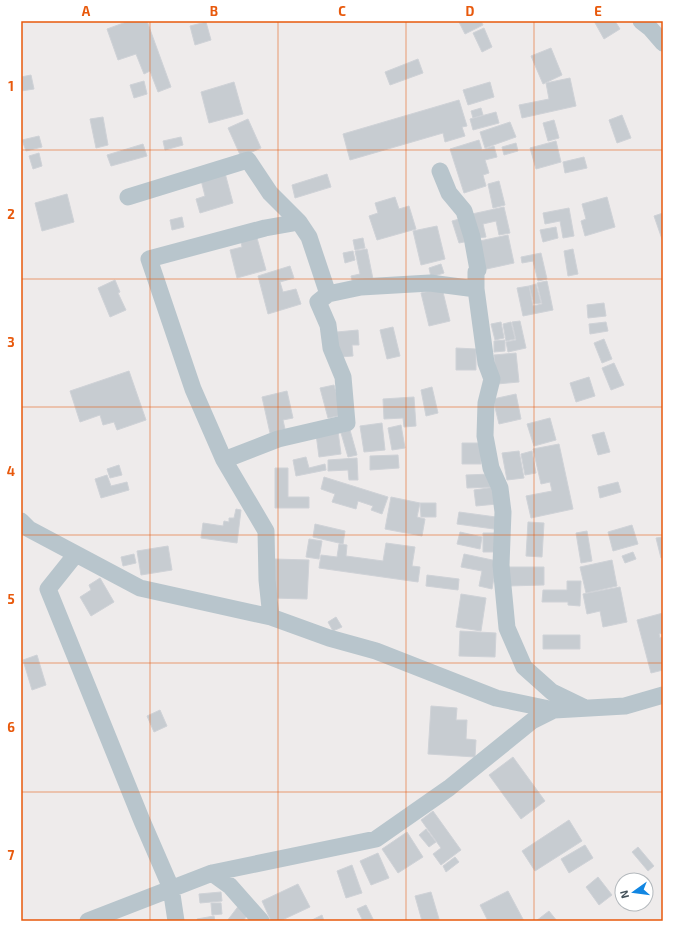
<svg xmlns="http://www.w3.org/2000/svg" width="684" height="942" font-family="'Exo 2',sans-serif">
<rect width="100%" height="100%" fill="#eeebeb"/>
<path fill="#c7ccd1" stroke="#cfd2d7" d="M129,21h18l24,66 -13,5 -8,-21 -6,3 -8,-20 -18,6 -11,-31z
M462,21h19l2,4 -18,9 -6,-12z
M594,21h21l5,8 -16,10z
M206,22l5,18 -16,5 -5,-19z
M484,28l8,19 -10,5 -9,-19z
M551,48l11,27 -19,9 -12,-28z
M418,59l5,14 -33,12 -5,-13z
M31,75l3,14 -13,2v-14z
M570,78l6,28 -54,12 -3,-13 30,-6 -3,-16z
M144,81l3,13 -13,4 -4,-13z
M234,82l9,32 -34,9 -8,-31z
M490,82l4,15 -26,8 -5,-15z
M459,100l8,26 -5,1 3,9 -20,6 -2,-9 -93,27 -7,-26z
M481,108l2,7 -10,3 -2,-7z
M496,112l3,11 -26,7 -3,-11z
M622,115l9,23 -14,5 -8,-23z
M103,117l5,28 -12,3 -6,-29z
M248,119l13,29 -20,9 -13,-29z
M554,120l5,18 -11,3 -5,-18z
M510,122l6,15 -31,11 -5,-16z
M39,136l3,11 -16,4 -4,-11z
M181,137l2,8 -18,5 -2,-9z
M479,140l3,10 12,-4 3,11 -12,3 4,13 -6,2 3,11 -22,7 -14,-44z
M556,141l5,21 -25,7 -6,-21z
M516,143l2,8 -14,4 -2,-8z
M143,144l4,12 -36,10 -4,-11z
M39,153l3,13 -9,3 -4,-13z
M584,157l3,11 -22,5 -2,-11z
M225,173l8,30 -33,10 -4,-14 9,-3 -4,-16z
M327,174l4,13 -36,11 -3,-13z
M499,181l6,24 -12,3 -5,-24z
M67,194l7,28 -32,9 -7,-28z
M395,197l4,12 10,-3 7,23 -39,11 -8,-24 9,-3 -3,-10z
M607,197l8,30 -30,9 -4,-15 5,-2 -4,-15z
M504,207l6,26 -11,2 -3,-14 -13,3 3,13 -9,1 -5,-24z
M569,208l5,28 -11,2 -3,-17 -15,3 -2,-11z
M663,213v29l-9,-26z
M182,217l2,10 -12,3 -2,-10z
M463,218l6,23 -10,2 -7,-22z
M437,226l8,33 -24,6 -8,-34z
M556,227l2,11 -15,4 -3,-12z
M508,235l6,28 -32,7 -7,-28z
M257,238l9,32 -29,8 -7,-28 12,-3 -1,-5z
M363,238l2,10 -10,2 -2,-10z
M367,249l7,35 -20,4 -3,-12 9,-2 -5,-23z
M573,249l5,25 -10,2 -4,-25z
M353,251l2,9 -10,3 -2,-10z
M541,253l6,26 -9,2 -5,-20 -11,2 -1,-6z
M441,264l3,9 -13,4 -2,-9z
M290,266l4,12 -14,4 3,10 13,-3 5,15 -33,10 -10,-38z
M115,280l5,12 -2,1 8,17 -16,7 -12,-29z
M547,281l6,29 -30,6 -6,-28 12,-2 4,20 9,-2 -5,-21z
M536,284l5,19 -7,1 -5,-18z
M442,288l8,33 -21,5 -8,-33z
M604,303l2,13 -18,2 -1,-13z
M520,321l6,27 -18,4 -2,-10 10,-2 -4,-18z
M501,322l3,16 -9,2 -4,-16z
M511,322l4,17 -9,2 -3,-17z
M606,322l2,9 -18,3 -1,-10z
M393,327l7,29 -13,3 -7,-29z
M358,330l1,15h-7l1,11 -14,1 -2,-25z
M604,339l8,20 -10,4 -8,-20z
M505,340v11l-11,1v-11z
M456,348l20,1v21h-20z
M516,353l3,29 -22,2 -3,-29z
M614,363l10,22 -13,5 -9,-22z
M129,371l17,49 -29,10 -3,-8 -11,3 -3,-10 -20,7 -10,-31z
M589,377l6,19 -19,6 -6,-19z
M334,385l8,30 -14,3 -8,-30z
M432,387l6,26 -12,3 -5,-26z
M287,391l6,27 -10,2 2,9 -15,4 -8,-36z
M516,394l5,25 -22,5 -6,-25z
M414,397l2,29 -12,1 -1,-9 -19,1 -1,-20z
M550,418l6,22 -22,6 -7,-22z
M382,423l3,27 -21,2 -4,-26z
M401,425l4,23 -13,2 -4,-22z
M350,430l7,25 -9,2 -7,-24z
M338,431l3,23 -22,3 -3,-23z
M604,432l6,20 -12,3 -6,-20z
M462,443h19v21h-19z
M559,444l14,65 -42,9 -5,-22 26,-5 -2,-9 -9,2 -8,-35z
M519,451l5,27 -17,2 -5,-27z
M532,451l4,22 -11,2 -4,-21z
M398,455l1,13 -29,2v-14z
M306,457l3,11 16,-4 1,6 -30,6 -3,-16z
M357,458l1,22h-9l-1,-10 -20,1v-11z
M119,465l3,10 -12,3 -3,-9z
M275,468h13v29h21v11h-34z
M492,474l1,13 -26,1 -1,-13z
M107,475l4,11 16,-4 2,8 -28,8 -6,-19z
M324,477l64,20 -6,17 -11,-4 2,-4 -15,-5 -2,8 -24,-7 3,-8 -14,-5z
M618,482l3,10 -21,6 -2,-11z
M495,487l2,17 -21,2 -2,-16z
M391,497l29,6 -3,14 8,2 -3,17 -37,-7z
M420,503h16v14h-15z
M236,509l5,1 -4,33 -36,-5 2,-15 20,3 1,-5 5,1v-4h5z
M459,512l37,5 -2,12 -37,-5z
M528,522l16,1 -2,34 -16,-1z
M315,524l30,7 -2,13 -30,-7z
M632,525l6,19 -25,7 -5,-19z
M587,531l5,30 -11,2 -5,-30z
M460,532l22,5 -2,12 -23,-5z
M483,533h14v19h-14z
M663,537v21h-2l-5,-20z
M309,539l13,2 -3,18 -13,-2z
M386,543l29,4 -3,19 8,1 -2,15 -99,-14 2,-13 16,2 2,-13 8,1 -1,11 37,5z
M168,546l4,24 -31,5 -4,-24z
M633,552l3,7 -11,4 -3,-7z
M134,554l2,9 -13,3 -2,-9z
M464,554l33,7 -5,28 -13,-3 3,-15 -21,-4z
M274,559l35,1 -2,39 -34,-1z
M612,560l5,26 -31,7 -6,-26z
M508,567h36v18l-36,1z
M427,575l32,4 -1,11 -32,-4z
M100,578l14,24 -23,14 -11,-19 11,-7 -2,-5z
M567,581h14l-1,25 -12,-1v-3h-26l1,-12h24z
M620,587l7,35 -24,5 -3,-16 -13,3 -4,-20z
M461,594l25,4 -5,33 -25,-4z
M663,613v20l-4,1 1,4 3,-1v33l-12,3 -14,-53z
M336,617l6,10 -9,4 -5,-9z
M460,631l36,2 -1,24 -36,-1z
M543,635h37v14h-37z
M37,655l9,30 -14,5 -9,-30z
M431,706l26,2 -1,12h11l-1,19 10,1 -1,17 -47,-3z
M160,710l7,16 -13,6 -7,-16z
M513,757l32,44 -24,18 -32,-44z
M433,811l28,39 -20,15 -8,-11 8,-6 -20,-28z
M569,820l13,21 -47,30 -13,-20z
M426,829l10,13 -7,5 -10,-12z
M407,832l16,25 -25,16 -16,-24z
M585,845l8,13 -24,15 -8,-14z
M638,847l16,19 -6,5 -16,-19z
M378,853l11,25 -18,7 -11,-24z
M455,857l4,5 -13,10 -3,-6z
M352,865l10,28 -16,5 -9,-27z
M598,877l14,18 -13,10 -13,-18z
M298,884l12,23 -30,14h-9l-9,-20z
M508,891l16,30h-36l-8,-16z
M221,892l1,9 -22,2 -1,-9z
M431,892l8,27 -17,2 -7,-25z
M211,903h10l1,11 -10,1z
M240,904l10,8 -7,9h-16z
M366,905l8,16h-11l-6,-12z
M549,911l8,10h-21z
M322,915l2,6h-14z
M214,916l1,5h-18v-2z"/>
<g fill="none" stroke-linecap="round" stroke-linejoin="round">
<path stroke="#b8c5cc" stroke-width="17" d="M641,21l9,7 13,15
M440,171l9,22 15,18 8,26 6,33 -2,2v17l10,74 6,16 -6,24 -1,33 6,32 9,20 3,24 -2,53 6,63 17,39 28,25 31,15
M128,197l120,-37 22,33 29,29
M224,460l-31,-71 -44,-130 116,-31 34,-6 10,15 19,57
M21,521l8,8 111,59 131,29 58,21 47,13 120,47 58,12 71,-4 38,-11
M76,554l-28,35 94,232 29,67 5,33
M271,617l-4,-37 -1,-49 -42,-71 54,-21 69,-16 -4,-46 -12,-29 -3,-23 -10,-23 10,-8 33,-7 69,-4 46,6
M212,873l18,13 31,35
M88,921l124,-48 164,-34 73,-51 83,-67 22,-11"/>
</g>
<path fill="none" stroke="#e8590c" stroke-width="1" stroke-opacity="0.55" d="M150,21v900M278,21v900M406,21v900M534,21v900M21,150h642M21,279h642M21,407h642M21,535h642M21,663h642M21,792h642"/>
<rect width="684" height="942" fill="none" stroke="#ffffff" stroke-width="44"/>
<g transform="translate(634 892) rotate(256)"><circle r="19" fill="#ffffff" stroke="#b4b9bd"/>
<path d="M0-3L7 15L0 10L-7 15Z" fill="#1186e2"/>
<text y="-6" font-size="11" font-weight="bold" text-anchor="middle" fill="#435159">N</text>
</g>
<rect x="22" y="22" width="640" height="898" fill="none" stroke="#e8590c" stroke-width="1.5"/>
<g font-size="13" text-anchor="middle" font-weight="bold" fill="#e8590c">
<text x="86" y="16">A</text>
<text x="214" y="16">B</text>
<text x="342" y="16">C</text>
<text x="470" y="16">D</text>
<text x="598" y="16">E</text>
<text x="11" y="91">1</text>
<text x="11" y="219">2</text>
<text x="11" y="347">3</text>
<text x="11" y="476">4</text>
<text x="11" y="604">5</text>
<text x="11" y="732">6</text>
<text x="11" y="860">7</text>
</g>
</svg>
